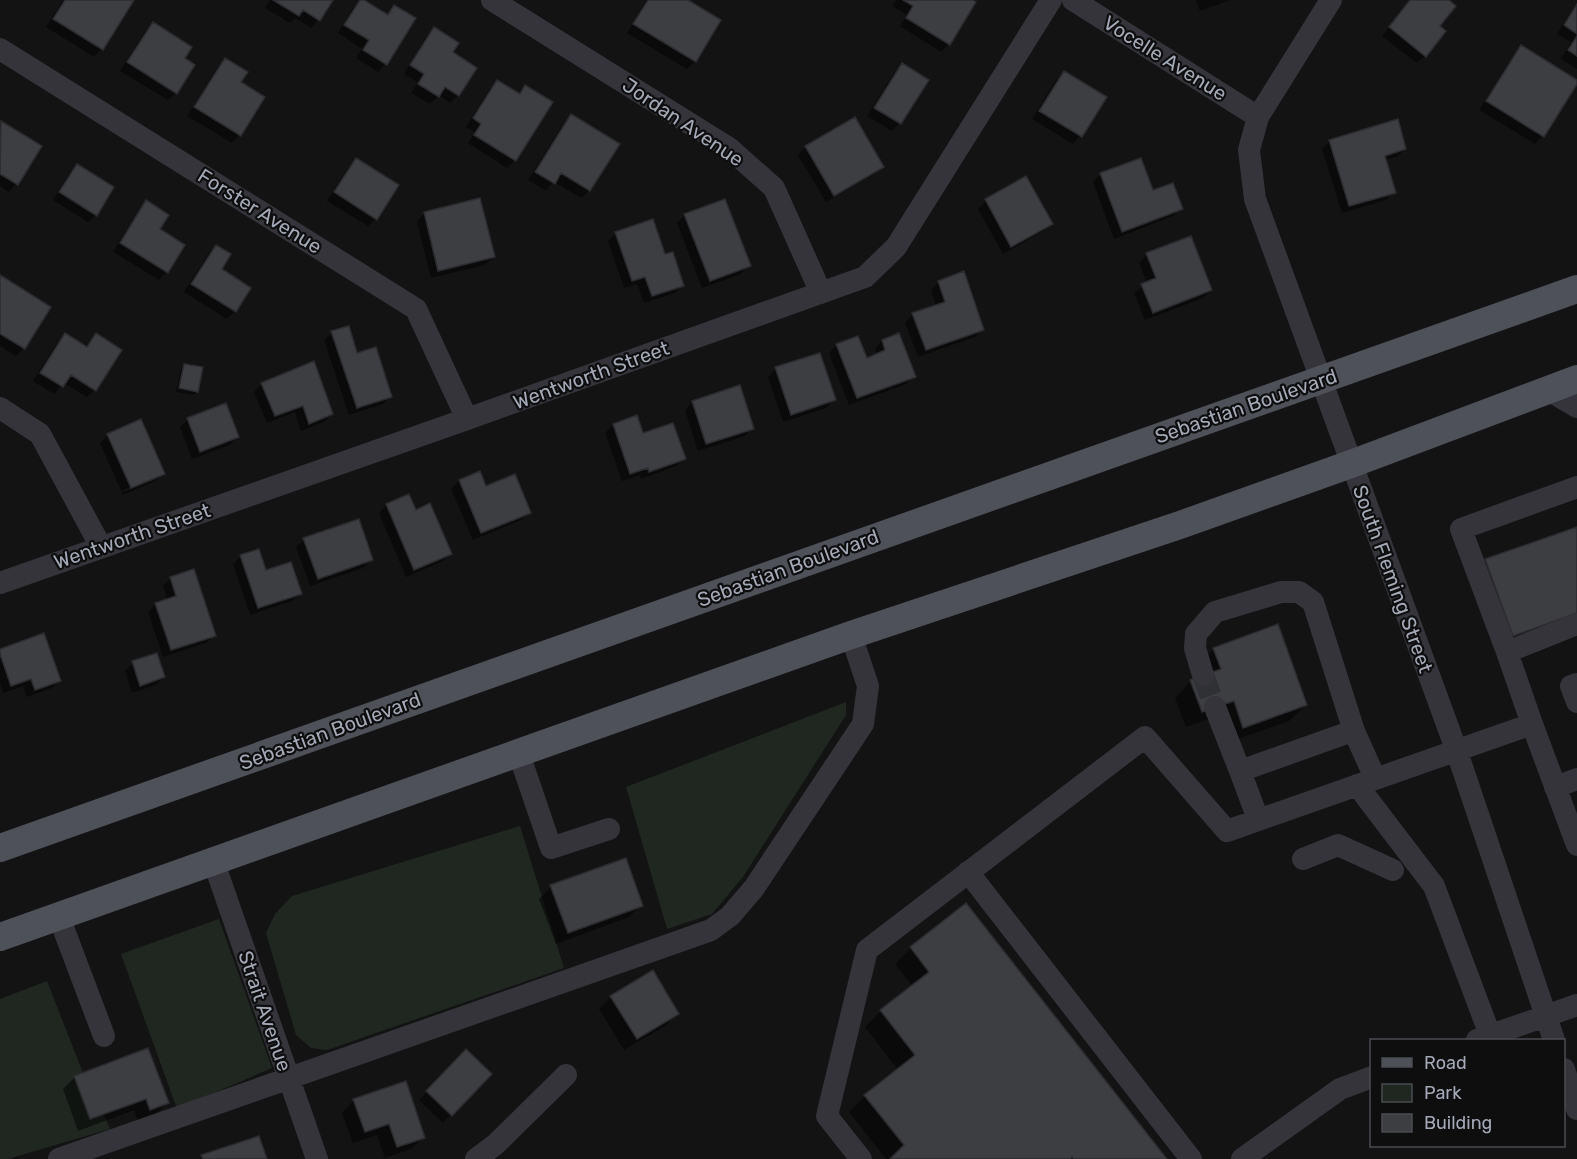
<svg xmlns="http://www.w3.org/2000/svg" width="1577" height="1159" font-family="Rubik,sans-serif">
<rect width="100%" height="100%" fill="#131314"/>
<path fill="#1f2720" d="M846,702v13l-103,162 -31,37 -45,15 -41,-142z
M520,826l44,142 -237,82 -16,-2 -15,-13 -30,-102 9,-19 17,-18z
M219,919l53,149 -95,41 -56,-155z
M47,981l36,92 -9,3 16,43 14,-5 6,15 -102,30h-8v-160z"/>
<path fill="#0007" fill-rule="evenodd" d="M63,0h67l2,1 -31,48 -7,8 -48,-30z
M270,0h61l-13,20 -7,8 -16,-10 -5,5 -25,-15z
M361,0l25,16 9,-9 -10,57 -7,8 -22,-14 6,-9 -24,-16 15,-25z
M646,0h40l33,21 -24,40 -8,8 -60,-36z
M896,0h74l-21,44 -8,8 -41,-26 7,-11 -15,-9z
M1196,0h34l-30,11z
M1410,0h36l-21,56 -8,7 -35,-27z
M1577,2v67l-16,-10 10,-17 -14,-8z
M153,24l30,35 -7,34 -8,7 -48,-29 25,-39z
M434,29l17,24 7,42 -8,8 -11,-8 -9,9 -19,-11 7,-11 -14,-8 22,-37z
M1521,47l56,35 -35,54 -7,8 -56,-34 35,-55z
M225,60l14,23 24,15 -24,37 -7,8 -45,-27 31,-49z
M902,65l25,15 -28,43 -7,8 -25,-15 27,-43z
M1064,72l41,26 -25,38 -7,8 -41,-25 24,-39z
M497,82l21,13 7,-8 -10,73 -8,8 -39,-25 7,-11 -9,-5 23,-37z
M572,116l46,28 -29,47 -8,7 -28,-17 -7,10 -18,-11 36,-57z
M1,122l39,25 -24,37 -7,8 -9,-6z
M1330,141l75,8 -8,8 -12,3 9,32 -8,8 -44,13 -20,-64z
M806,147l76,20 -8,7 -48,28 -28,-47z
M1140,159l12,33 29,16 -8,8 -59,23 -21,-57 8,-8z
M356,160l20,59 -8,7 -41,-25 21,-33z
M77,166l19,49 -8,7 -35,-22 16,-26z
M1026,178l25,46 -8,7 -40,23 -25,-45 8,-8z
M147,202l11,28 25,16 -17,26 -7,8 -46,-28 26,-42z
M425,213l68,44 -8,8 -54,13 -14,-57z
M685,215l64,51 -8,8 -39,14 -25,-65z
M616,233l48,23 19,29 -8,8 -31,10 -7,-19 -13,4 -16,-47z
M216,246l4,23 15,42 -8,8 -43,-27 24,-38z
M1147,255l64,35 -8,8 -58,22 -11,-27 13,-10 -8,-20z
M0,277l24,71 -8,8 -16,-10z
M939,282l44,47 -8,8 -57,20 -13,-35 8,-7 23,-9 -5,-16z
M332,333l58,63 -7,8 -34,11 -25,-75z
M65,335l20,12 11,-12 -1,55 -8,7 -23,-14 -10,11 -21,-13 24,-38z
M882,341l32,36 -8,7 -57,21 -20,-52 8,-8 29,15 11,-5 -2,-6z
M184,365l13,27 -4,3 -17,-3 5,-23z
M776,369l58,31 -8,8 -43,14 -15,-45z
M262,384l70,30 -8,8 -23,9 -6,-19 -28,11 -13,-31z
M693,402l59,26 -7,8 -47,15 -13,-41z
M188,419l49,18 -7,8 -38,14 -12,-32z
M613,425l29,10 42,23 -8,8 -35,13 -1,-4 -18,6 -17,-48z
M108,435l55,38 -8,8 -32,14 -23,-52zM156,476v3l-32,13 -1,-2z
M479,473l6,15 44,24 -8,8 -48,20 -22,-51 8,-8z
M408,496l7,16 36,41 -8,8 -37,16 -27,-64 7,-8z
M1577,528v95l-81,28 -26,-75 16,-16z
M304,540l67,20 -8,8 -53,18 -14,-39z
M241,556l24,16 35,22 -8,7 -42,14 -17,-51z
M171,578l43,58 -8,7 -43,14 -15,-45 8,-8 12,-3 -5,-15z
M1214,649l92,56 -17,16 -62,22 -10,-27 -31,11 -11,-29 16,-17 12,-4 -5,-12z
M0,650l60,30 -8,8 -25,9 -4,-11 -20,7 -3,-10z
M156,655l8,22 -8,8 -24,8 -7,-22 8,-8z
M551,887l90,18 -12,12 -73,27 -17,-45z
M911,948l254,211h-279l-37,-47 16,-16 33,-26 -33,-43 16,-16 32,-24 -18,-23z
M611,997l66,17 -12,12 -41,24 -25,-41z
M466,1051l24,23 -47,49 -24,-23z
M75,1077l92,26 -12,12 -17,6 -4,-11 -56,21 -15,-42z
M354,1100l69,37 -12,12 -26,9 -8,-23 -24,8 -11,-30z"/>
<path fill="#3d3e42" stroke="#2d2d31" stroke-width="1.5" d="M65,0h69l-31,50 -50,-31z
M273,0h60l-13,21 -17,-11 -4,6z
M360,0h4l24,15 6,-10 22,13 -29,47 -24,-15 6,-10 -25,-15z
M648,0h40l33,20 -25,42 -63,-38z
M903,0h70l3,2 -26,43 -44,-27 7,-12z
M1410,0h39l7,6 -16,20 6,5 -20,26 -37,-30z
M1577,4v30l-13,-9z
M153,22l39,25 -7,11 10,7 -18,29 -50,-32z
M434,27l25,16 -6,9 24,16 -18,28 -14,-9 -6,10 -21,-13 6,-10 -14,-9z
M1577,36v20l-9,-6z
M1521,45l56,35v4l-33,53 -58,-36z
M225,58l23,14 -7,10 24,15 -24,39 -47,-29z
M902,63l27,17 -28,44 -27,-16z
M1064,71l43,26 -25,40 -43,-26z
M497,80l23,14 5,-9 28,17 -37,59 -42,-26 7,-11 -8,-6z
M571,114l49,30 -30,47 -29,-18 -6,11 -20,-12z
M855,117l29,50 -50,29 -29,-50z
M1398,119l8,30 -21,7 11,37 -47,13 -20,-66z
M1,121l41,25 -24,39 -18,-11z
M356,158l43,27 -22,35 -43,-28z
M1141,158l12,32 20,-7 10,26 -61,23 -22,-59z
M77,164l37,23 -17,29 -38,-24z
M1026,176l27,48 -42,23 -26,-48z
M480,198l15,59 -57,14 -14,-59z
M725,199l26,67 -41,15 -26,-67z
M146,200l23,15 -9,14 25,16 -17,28 -48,-30z
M653,219l12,35 8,-2 11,34 -32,10 -7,-19 -13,4 -17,-49z
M1191,236l21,54 -59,23 -12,-29 15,-6 -10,-25z
M216,245l15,9 -9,15 29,19 -15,24 -45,-28z
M964,271l20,59 -58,20 -14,-37 33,-11 -7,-21z
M0,275l51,32 -26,42 -25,-15z
M349,326l8,27 19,-6 16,50 -35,11 -26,-77z
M65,333l22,14 9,-14 26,17 -26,41 -25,-16 -8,12 -23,-14z
M899,333l17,44 -59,21 -21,-54 22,-8 9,22 18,-8 -3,-10z
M820,353l16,47 -45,15 -16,-48z
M314,361l19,53 -24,10 -6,-18 -28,10 -14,-33z
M184,364l19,3 -5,25 -19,-4z
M740,385l14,44 -48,15 -14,-43z
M226,403l13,34 -39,15 -13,-34z
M637,415l6,18 30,-10 13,36 -37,13 -1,-4 -18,6 -17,-50z
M141,419l24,55 -34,14 -24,-54z
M480,471l6,15 29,-12 16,39 -50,20 -22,-53z
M409,494l7,16 14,-7 22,51 -38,16 -28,-66z
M359,519l14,41 -55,19 -15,-41z
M1577,527v86l-64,23 -28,-77z
M259,549l7,21 25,-8 11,32 -44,14 -18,-53z
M194,569l22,67 -45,14 -16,-47 21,-7 -6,-19z
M1278,624l29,81 -64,23 -9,-27 -32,11 -12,-32 31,-11 -8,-21z
M44,633l17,48 -26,9 -4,-11 -20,7 -11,-32v-5z
M157,653l8,24 -25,9 -8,-25z
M626,858l17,48 -75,27 -18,-48z
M966,903l201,256h-93l-2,-2 -2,2h-180l14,-14 -40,-50 51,-40 -35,-45 49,-38 -19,-25z
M653,970l26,44 -42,25 -27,-43z
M148,1048l21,55 -19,7 -4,-11 -56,20 -16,-43z
M466,1049l26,25 -40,42 -26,-25z
M406,1081l19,57 -28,9 -8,-23 -24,8 -12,-33z
M259,1136l8,23h-64l-2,-4z"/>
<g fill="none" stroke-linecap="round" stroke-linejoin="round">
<path stroke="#303134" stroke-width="22" stroke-dasharray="22 11" stroke-linecap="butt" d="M1203,675l12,32"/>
<path stroke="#34343a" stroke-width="22" d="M492,0l237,148 45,40 47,105
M1073,0l185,117
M1331,0l-73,117 -9,33 6,49 201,550 98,291
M0,49l416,260 51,110
M1548,390l29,17
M0,408l40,26 61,113
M0,583l467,-164 398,-142 31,-30 155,-247
M1507,652l70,-28
M1203,675l-8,-27 1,-14 19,-22 66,-20h18l14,10 41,129
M1577,684l-6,2 6,16
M1215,707l25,64
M1532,724l45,121
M519,754l32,94 58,-19
M1357,785l77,101 56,149
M1555,787l22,-8
M1258,819l-18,-48 104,-37 10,-3 21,47
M1303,859l35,-14 55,25
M214,863l103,296
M968,872l223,287
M59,917l45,119
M1477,1040l100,-35
M1564,1069l13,40
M59,1159l652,-229 19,-14 24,-28 109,-164 5,-38 -17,-51
M476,1159l20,-15 70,-69
M861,1159l-34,-43 40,-166 278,-213 82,94 305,-107 -25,-72 -46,-123 116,-42
M1242,1159l98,-70 32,-12"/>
<path stroke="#4f5159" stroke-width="28" d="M0,848l1577,-559
M0,937l851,-302 329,-110 171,-61 226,-85"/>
</g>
<g text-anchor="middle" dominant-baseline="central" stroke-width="4.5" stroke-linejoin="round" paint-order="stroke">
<g font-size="20" fill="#a4a9b6" stroke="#0e0e0f">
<text transform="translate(1165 58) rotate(32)">Vocelle Avenue</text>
<text transform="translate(683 122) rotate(34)">Jordan Avenue</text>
<text transform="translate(260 211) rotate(32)">Forster Avenue</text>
<text transform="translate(591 375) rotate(-20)">Wentworth Street</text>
<text transform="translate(1246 406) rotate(-19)">Sebastian Boulevard</text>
<text transform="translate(132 536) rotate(-19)">Wentworth Street</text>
<text transform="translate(788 568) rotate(-20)">Sebastian Boulevard</text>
<text transform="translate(1393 579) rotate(70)">South Fleming Street</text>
<text transform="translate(330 731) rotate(-20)">Sebastian Boulevard</text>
<text transform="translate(265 1011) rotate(71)">Strait Avenue</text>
</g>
</g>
<rect x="1370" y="1039" width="195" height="108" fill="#0e0e0f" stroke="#4a4c52" stroke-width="1.5"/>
<rect x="1382" y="1058" width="30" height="9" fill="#4f5159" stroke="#4a4c52" stroke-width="1.5"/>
<text x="1424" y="1069" font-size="18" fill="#a4a9b6">Road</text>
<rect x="1382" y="1084" width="30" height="18" fill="#1f2720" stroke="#4a4c52" stroke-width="1.5"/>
<text x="1424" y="1099" font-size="18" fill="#a4a9b6">Park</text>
<rect x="1382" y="1114" width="30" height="18" fill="#3d3e42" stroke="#4a4c52" stroke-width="1.5"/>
<text x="1424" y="1129" font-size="18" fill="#a4a9b6">Building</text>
</svg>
